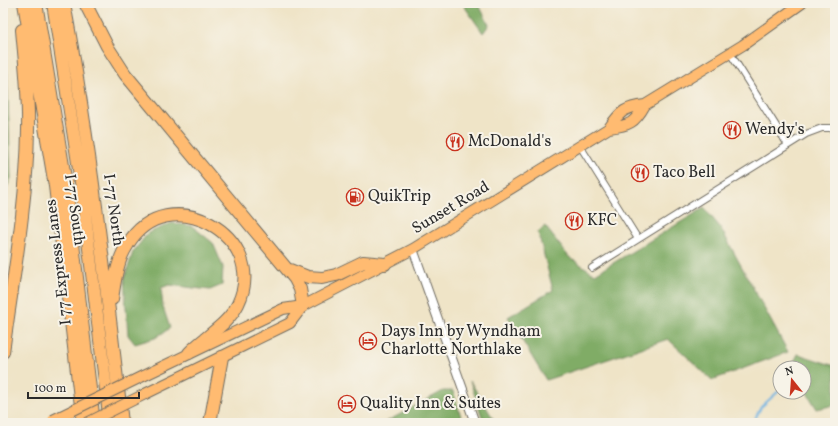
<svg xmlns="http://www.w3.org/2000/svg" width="838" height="426" font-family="Vollkorn,serif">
<rect width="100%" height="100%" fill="#f7f3e8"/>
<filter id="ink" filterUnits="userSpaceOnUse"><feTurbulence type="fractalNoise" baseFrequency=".025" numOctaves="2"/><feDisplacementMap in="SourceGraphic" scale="8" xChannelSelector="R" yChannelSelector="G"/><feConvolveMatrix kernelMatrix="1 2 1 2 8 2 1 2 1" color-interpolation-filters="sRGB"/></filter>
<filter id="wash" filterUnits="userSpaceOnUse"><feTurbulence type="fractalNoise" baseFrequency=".012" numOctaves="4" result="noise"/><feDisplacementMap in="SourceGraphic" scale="16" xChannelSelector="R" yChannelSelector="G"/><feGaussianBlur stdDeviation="0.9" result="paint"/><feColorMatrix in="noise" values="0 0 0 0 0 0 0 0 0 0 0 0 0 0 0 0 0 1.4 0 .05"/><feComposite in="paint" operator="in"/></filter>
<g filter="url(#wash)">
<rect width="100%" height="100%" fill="#efe4c7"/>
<path fill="#80ac66" stroke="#566c48" d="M462,3h16l11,22 -6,8z
M3,52l4,21 4,105 -8,18z
M704,208l16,19 68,125 -76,28 -44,-41 -122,41 -38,-63 45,-27 -15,-58 7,-6 24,31 26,17z
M172,223l20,3 21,17 10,24 -1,18 -12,5 -41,-5 -8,3 2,19 7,21 -15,10 -20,6 -7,-9 -4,-55 9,-28 15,-19z
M798,354l37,12v39l-18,4 -13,-21v-20h-13z
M470,381l26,42h-12z
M443,391h10l10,32h-79z"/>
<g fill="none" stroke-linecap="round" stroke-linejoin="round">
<path stroke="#6cb2e2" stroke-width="2" d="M753,423l8,-16 19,-17"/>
</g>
</g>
<g filter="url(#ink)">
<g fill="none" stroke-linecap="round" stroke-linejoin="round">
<defs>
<path id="minor" d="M834,3l1,1
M730,53l58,92
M580,146l58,93
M592,268l214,-134 16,-6h13"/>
<path id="tertiary" d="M413,249l62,174"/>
<path id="primary" d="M609,128c20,-2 26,-5 36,-23
M143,376l140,-67 20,-3 110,-57 196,-121c11,-17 17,-21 36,-23l98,-60 59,-42
M145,394l145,-71 13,-17"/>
<path id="motorway" d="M24,3l31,183 28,237
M36,3l30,181 28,239
M53,3l28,179 29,241
M64,3c26,139 42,279 58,420
M85,3l22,43 18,28 170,205 5,10 3,17
M290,270l18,7 14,1 14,-3 27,-13 22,2
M112,299c3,-19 5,-39 16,-55 39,-65 143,-9 110,60 -11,22 -33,32 -49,49
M3,352c10,-73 24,-148 25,-222 1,-33 -3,-67 -6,-100
M210,423l12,-66"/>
</defs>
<use href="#minor" stroke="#706c62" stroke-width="8"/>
<use href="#tertiary" stroke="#706c62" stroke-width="10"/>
<use href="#primary" stroke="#706c62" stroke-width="12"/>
<use href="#motorway" stroke="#706c62" stroke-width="14"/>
<use href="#minor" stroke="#fff" stroke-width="6"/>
<use href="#tertiary" stroke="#fff" stroke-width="8"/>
<use href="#primary" stroke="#ffbb71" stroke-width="10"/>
<use href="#motorway" stroke="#ffbb71" stroke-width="12"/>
<defs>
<path id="primary-bridge" d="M53,420l90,-44
M87,423l58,-29"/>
</defs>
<use href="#primary-bridge" stroke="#706c62" stroke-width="12" stroke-linecap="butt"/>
<use href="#primary-bridge" stroke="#ffbb71" stroke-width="10"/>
</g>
</g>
<defs>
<symbol id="restaurant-ring" viewBox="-11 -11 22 22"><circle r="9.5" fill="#f7f3e8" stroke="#c8321e" stroke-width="1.5"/><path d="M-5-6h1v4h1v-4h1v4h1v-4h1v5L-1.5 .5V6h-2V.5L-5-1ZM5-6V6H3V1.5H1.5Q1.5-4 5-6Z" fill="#c8321e"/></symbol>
<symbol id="fuel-ring" viewBox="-11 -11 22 22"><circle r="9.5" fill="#f7f3e8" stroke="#c8321e" stroke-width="1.5"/><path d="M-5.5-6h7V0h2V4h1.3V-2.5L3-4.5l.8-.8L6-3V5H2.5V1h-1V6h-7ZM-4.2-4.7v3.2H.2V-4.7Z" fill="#c8321e"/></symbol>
<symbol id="hotel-ring" viewBox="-11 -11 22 22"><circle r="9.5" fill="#f7f3e8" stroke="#c8321e" stroke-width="1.5"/><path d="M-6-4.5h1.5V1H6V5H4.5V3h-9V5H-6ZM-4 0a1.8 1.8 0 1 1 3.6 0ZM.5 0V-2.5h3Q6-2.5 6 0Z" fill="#c8321e"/></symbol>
</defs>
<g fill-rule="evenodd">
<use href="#restaurant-ring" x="722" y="120" width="20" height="20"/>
<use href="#restaurant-ring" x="445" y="132" width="20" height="20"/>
<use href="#restaurant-ring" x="630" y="163" width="20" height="20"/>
<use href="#fuel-ring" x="345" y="187" width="20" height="20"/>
<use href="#restaurant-ring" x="564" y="211" width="20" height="20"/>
<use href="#hotel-ring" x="358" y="331" width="20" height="20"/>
<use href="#hotel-ring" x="337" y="394" width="20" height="20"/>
</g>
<g text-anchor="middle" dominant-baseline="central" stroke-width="4" stroke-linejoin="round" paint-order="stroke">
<g font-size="16" fill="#2b2b2b" stroke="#f7f3e8" text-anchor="start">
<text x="745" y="130">Wendy's</text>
<text x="468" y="142">McDonald's</text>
<text x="653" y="173">Taco Bell</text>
<text x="368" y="197">QuikTrip</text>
<text x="587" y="221">KFC</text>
<text x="381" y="332">Days Inn by Wyndham<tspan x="381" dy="18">Charlotte Northlake</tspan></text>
<text x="360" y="404">Quality Inn &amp; Suites</text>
</g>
<g font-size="16" fill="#2b2b2b" stroke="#f7f3e8">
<text transform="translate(451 208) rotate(-31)">Sunset Road</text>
<text transform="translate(74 210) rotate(82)">I-77 South</text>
<text transform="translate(113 210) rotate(82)">I-77 North</text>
<text transform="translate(59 262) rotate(-97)">I 77 Express Lanes</text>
</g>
</g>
<rect width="838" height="426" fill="none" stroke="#f7f3e8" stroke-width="16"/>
<g transform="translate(792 380) rotate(343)"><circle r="19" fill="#f7f3e8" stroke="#a5a39c"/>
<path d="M0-3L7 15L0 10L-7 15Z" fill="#c8321e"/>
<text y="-6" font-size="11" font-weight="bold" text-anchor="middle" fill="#2b2b2b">N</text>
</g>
<path d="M28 392v6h111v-6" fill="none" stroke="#2b2b2b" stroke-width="2"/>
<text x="34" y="392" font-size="12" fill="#2b2b2b" stroke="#f7f3e8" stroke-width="3" paint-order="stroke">100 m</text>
</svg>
